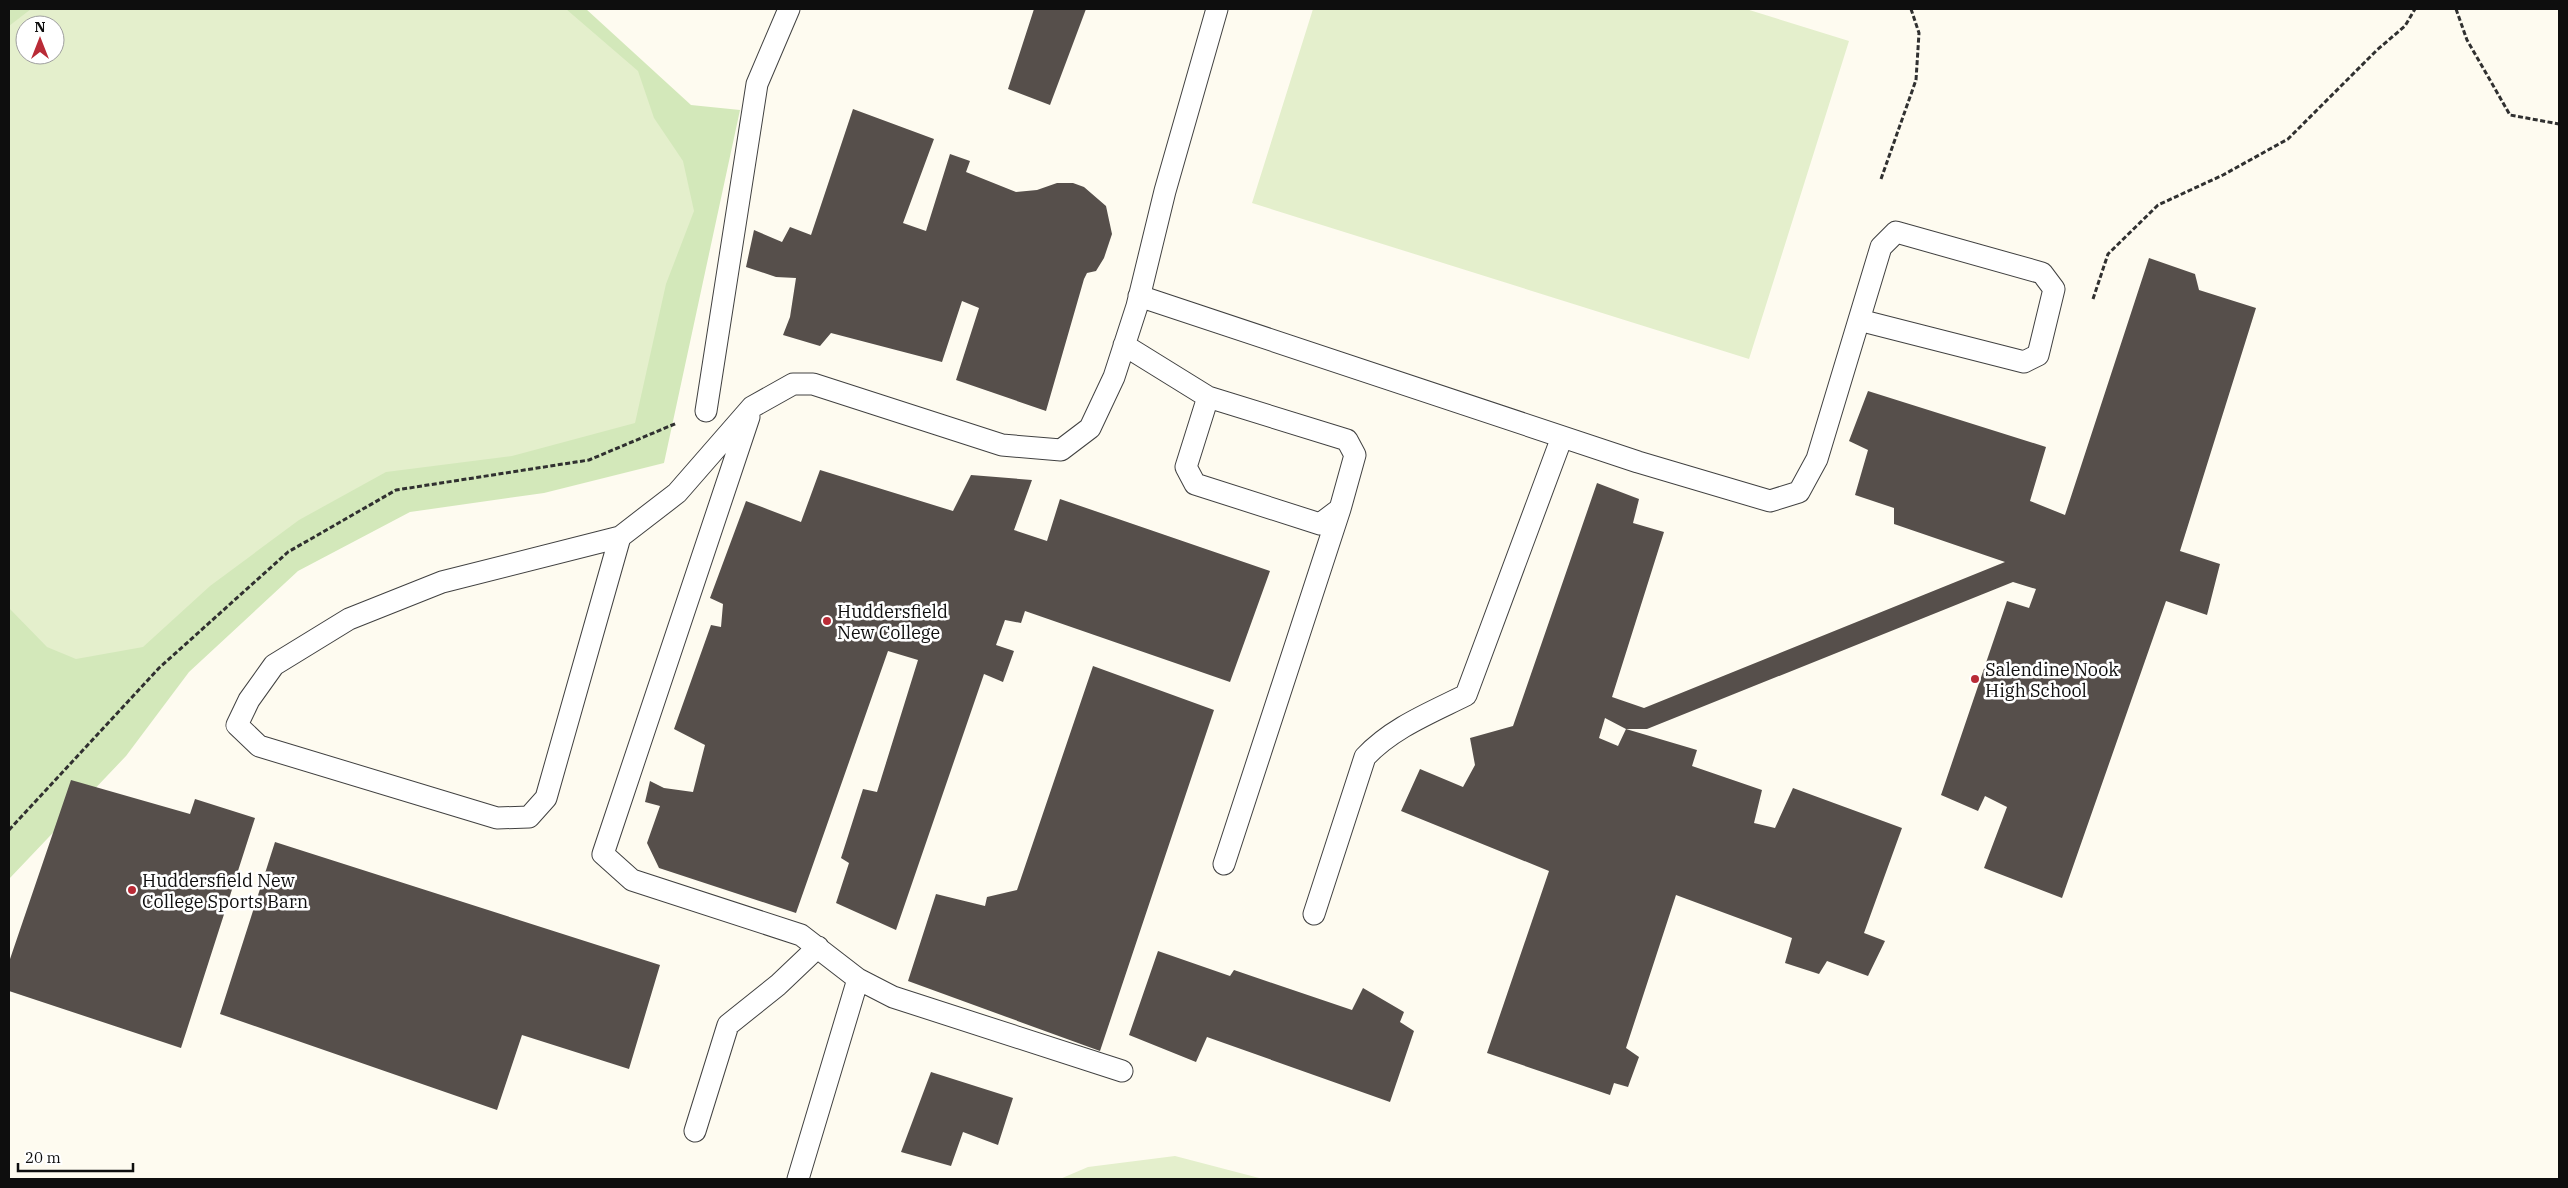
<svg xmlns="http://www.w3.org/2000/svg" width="2568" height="1188" font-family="'IBM Plex Serif',serif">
<rect width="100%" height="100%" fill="#fefbf0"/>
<path fill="#d3e8ba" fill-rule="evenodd" d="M9,9h577l105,96 49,5 -76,353 -120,30 -134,19 -112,59 -109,101 -63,84 -117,123zM25,25h30v30h-30z"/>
<path fill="#e4efcc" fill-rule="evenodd" d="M31,9h535l72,62 16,47 29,43 11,50 -28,73 -31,139 -123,33 -126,16 -87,48 -89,66 -67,61 -67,12 -29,-12 -38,-39v-582zM25,25h30v30h-30z
M1313,9h433l103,32 -100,318 -497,-156z
M1175,1156l88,23h-203l28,-12z"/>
<path fill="#564f4b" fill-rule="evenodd" d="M1034,9h52l-36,96 -42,-16z
M853,109l81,30 -31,84 23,8 24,-77 20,7 -4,11 50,20 21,-2 20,-7h16l11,4 22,19 6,28 -8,24 -8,13 -9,2 -3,6 -38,132 -90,-31 23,-72 -17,-7 -20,61 -111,-29 -11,13 -37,-11 7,-18 6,-39 -20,-1 -30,-10 8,-37 28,12 8,-15 21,8z
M2149,258l46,16 4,16 57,18 -76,243 40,13 -13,51 -41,-14 -104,297 -78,-30 23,-61 -22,-11 -7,15 -37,-16 66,-194 22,7 7,-19 -23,-7 -366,147h-21l71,21 -5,16 70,24 -8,33 21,5 18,-40 109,40 -38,105 21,8 -17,35 -41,-15 -8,13 -34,-11 7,-25 -116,-43 -50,153 13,9 -11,30 -14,-4 -4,12 -123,-42 62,-182 -148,-60 19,-42 43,18 12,-22 -5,-27 43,-12 84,-243 42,16 -6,24 31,9 -52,165 32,11 361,-146 -111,-38v-16l-39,-13 13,-45 -19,-9 19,-50 178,56 -16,54 35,14zM1605,718l21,11 -8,17 -19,-8z
M820,470l133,41 18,-36 61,5 -18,50 33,11 13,-42 210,72 -40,111 -205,-71 -4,12 -16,-3 -9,25 18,6 -11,31 -19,-8 -88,256 -60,-27 13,-40 -8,-5 22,-69 14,3 41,-132 -30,-9 -92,262 -137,-45 -12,-25 13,-37 -15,-4 5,-21 14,7 29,4 12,-47 -31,-16 37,-104 10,2 2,-23 -13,-6 36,-97 55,21z
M1093,666l121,44 -114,341 -192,-70 28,-87 49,12 2,-9 30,-7z
M71,780l119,34 5,-15 60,19 -74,230 -172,-57v-29z
M275,842l385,123 -31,104 -107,-34 -25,75 -277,-96z
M1158,951l72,25 4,-6 118,40 11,-22 41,24 -4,10 14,9 -24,71 -183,-65 -11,25 -67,-27z
M931,1072l82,26 -15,47 -35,-13 -12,34 -50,-14z"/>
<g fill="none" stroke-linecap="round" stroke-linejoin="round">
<defs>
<path id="service" d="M1139,296l499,166 132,39 29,-9 18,-33 64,-212 15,-15 146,41 12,16 -16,66 -14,7 -165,-42
M1124,345l84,52 139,43 8,15 -15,54 -20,15 -125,-40 -9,-17 22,-70
M706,411l51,-327 32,-75
M749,417l-146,437 29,26 169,55 57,44 35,18 229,74
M620,537l-74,261 -17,19 -32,1 -238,-72 -22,-21 12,-25 25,-35 75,-46 93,-37 178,-45 57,-44 75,-86 41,-23h20l189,61 59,5 29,-22 24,-51 23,-71 28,-115 52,-182
M1224,864l116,-355
M1314,914l51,-157c27,-29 65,-44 101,-62l96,-258
M695,1131l33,-106 50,-40 40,-38
M798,1179l60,-200"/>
</defs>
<use href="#service" stroke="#414141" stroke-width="23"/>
<path stroke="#303030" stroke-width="3" stroke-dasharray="5 2.5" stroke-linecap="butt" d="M2456,9l11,31 43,75 49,9
M1881,179l35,-99 3,-47 -8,-24
M2093,299l15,-45 50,-49 65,-30 65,-36 89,-89 28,-24 10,-17
M9,830l150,-162 129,-116 108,-62 193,-30 88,-37"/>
<use href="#service" stroke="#fff" stroke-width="21"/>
</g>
<g fill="#b92b36" stroke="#fff" stroke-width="2">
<circle cx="827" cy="621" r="5"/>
<circle cx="1975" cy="679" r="5"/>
<circle cx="132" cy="890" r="5"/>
</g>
<g text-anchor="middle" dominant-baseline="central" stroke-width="5" stroke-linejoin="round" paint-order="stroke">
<g font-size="18" fill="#0e0e0e" stroke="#fff" text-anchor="start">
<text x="837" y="611">Huddersfield<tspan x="837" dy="21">New College</tspan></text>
<text x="1985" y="669">Salendine Nook<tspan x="1985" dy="21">High School</tspan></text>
<text x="142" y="880">Huddersfield New<tspan x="142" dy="21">College Sports Barn</tspan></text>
</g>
</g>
<rect width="2568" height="1188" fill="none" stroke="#0e0e0e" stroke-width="20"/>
<g transform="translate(40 40)"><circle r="24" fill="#ffffff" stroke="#9f9f9f"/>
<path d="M0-4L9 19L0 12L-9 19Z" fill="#b92b36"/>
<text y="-8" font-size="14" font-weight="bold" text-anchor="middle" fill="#0e0e0e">N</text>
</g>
<path d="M18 1163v8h115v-8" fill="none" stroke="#0e0e0e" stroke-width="2.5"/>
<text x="25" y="1163" font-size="15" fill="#0e0e0e" stroke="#ffffff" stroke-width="4" paint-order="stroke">20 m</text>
</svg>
